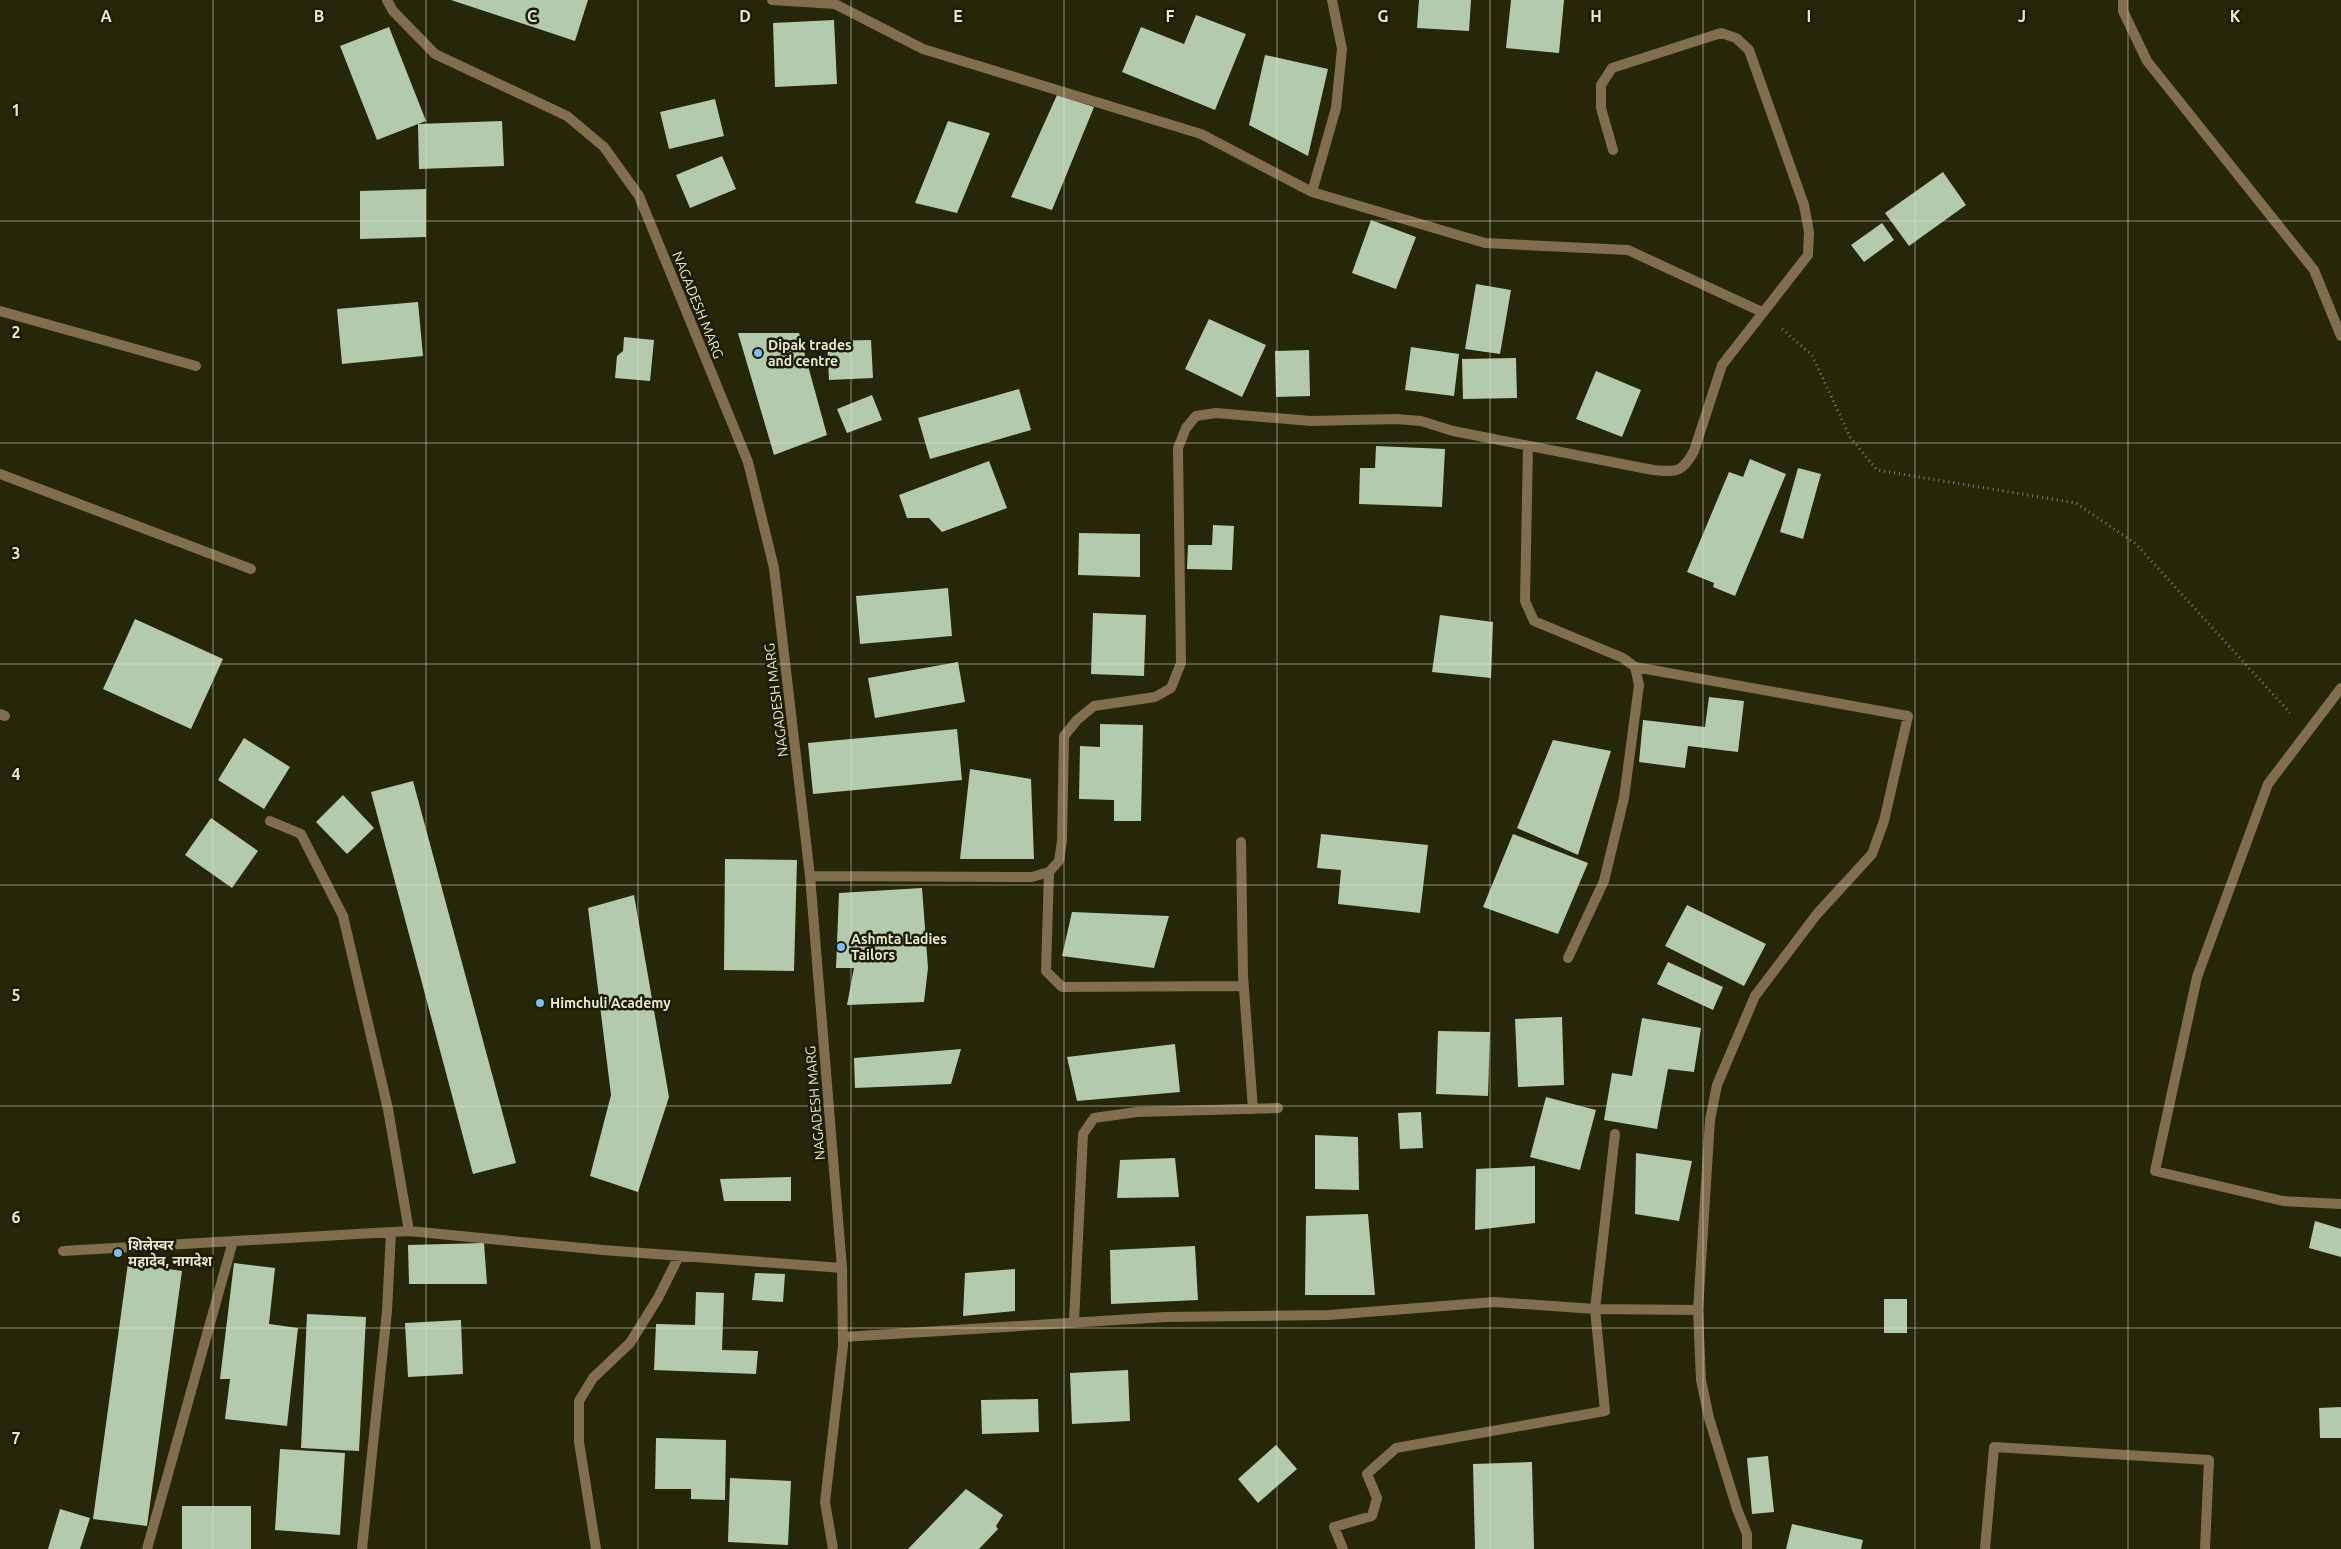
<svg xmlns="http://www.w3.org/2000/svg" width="2341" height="1549" font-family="Ubuntu,'Noto Sans Devanagari',sans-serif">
<rect width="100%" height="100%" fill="#262609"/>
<path fill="#b4caad" d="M451,0h137l-13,41z
M1419,0h52l-2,31 -52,-3z
M1511,0h53l-5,53 -53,-5z
M1196,15l50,19 -31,76 -93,-38 19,-45 43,17z
M834,20l3,64 -62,3 -2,-64z
M389,27l37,94 -8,3 84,-3 2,45 -85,3 -1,-45 -41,16 -37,-94z
M1265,55l63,14 -20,87 -59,-31z
M1057,95l37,12 -42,103 -41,-13z
M715,99l9,37 -55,13 -9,-37z
M948,121l42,12 -33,80 -42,-10z
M722,156l14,33 -46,19 -14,-33z
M1943,172l23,33 -57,41 -24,-33z
M426,189v48l-66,2v-48z
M1371,220l45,17 -20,52 -44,-16z
M1882,223l12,17 -30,22 -13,-17z
M1476,284l35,6 -11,64 -35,-5z
M418,302l5,54 -81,8 -5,-55z
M1209,319l57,26 -24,52 -57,-28z
M738,333h61l28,102 -53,20z
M624,337l30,3 -4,41 -35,-3 2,-22 6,-5z
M871,340l2,38 -44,2 -2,-39z
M1411,347l48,7 -5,42 -49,-6z
M1309,350l1,46 -34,1 -1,-46z
M1516,358l1,40 -54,1 -1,-40z
M1596,371l45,19 -19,47 -46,-18z
M1019,389l12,41 -101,29 -12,-41z
M872,395l10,25 -35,13 -10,-24z
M1376,446l69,3 -3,58 -83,-3 1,-36h15z
M1750,459l36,15 -51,122 -22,-9 1,-4 -27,-11 42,-100 14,5z
M989,461l18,47 -65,24 -13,-14h-22l-8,-23z
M1798,468l23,6 -18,65 -23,-7z
M1213,525l21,1 -2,44 -45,-1 1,-24h24z
M1079,533l61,1v43l-62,-2z
M948,588l4,48 -92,8 -4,-48z
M1093,613l53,2 -2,61 -53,-2z
M1440,615l53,7 -2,56 -59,-6z
M135,619l88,40 -32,70 -88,-40z
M958,662l7,40 -90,16 -7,-40z
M1709,697l35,4 -6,51 -50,-6 -3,22 -46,-6 4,-42 62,7z
M1100,724l43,1 -2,96h-27v-21l-35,-1 1,-53 20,1z
M957,729l5,51 -149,14 -5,-51z
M244,738l46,29 -26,42 -46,-29z
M1553,740l58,11 -33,104 -61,-27z
M970,769l61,10 3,80h-74z
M413,781l103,382 -43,11 -102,-382z
M343,795l31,33 -27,26 -31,-32z
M211,818l47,33 -26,37 -47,-33z
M1321,834l107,11 -8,68 -82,-9 3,-34 -24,-2z
M1513,834l75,29 -30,71 -75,-27z
M725,859l72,1 -3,111 -70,-1z
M922,888l6,80 -4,34 -77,3 7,-37h-18l3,-75z
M634,895l35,202 -31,95 -48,-16 21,-81 -23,-187z
M1687,905l79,39 -22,42 -79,-40z
M1072,912l97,4 -15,52 -92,-12z
M1668,962l55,25 -10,23 -56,-26z
M1562,1017l2,68 -46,2 -3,-68z
M1642,1018l59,10 -7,44 -26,-3 -11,60 -53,-9 8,-47 20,3z
M1438,1031l52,1 -2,64 -52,-2z
M1175,1044l5,48 -103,9 -10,-44z
M961,1049l-10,35 -96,4 -1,-30z
M1546,1097l50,13 -16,60 -50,-13z
M1421,1112l2,36 -23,1 -2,-36z
M1315,1135l43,2 1,53 -44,-1z
M1636,1153l56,8 -13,60 -44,-7z
M1175,1158l4,39 -62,1 3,-38z
M1535,1166v57l-60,7 1,-61z
M791,1177v24h-67l-4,-22z
M1368,1214l7,81h-70l1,-79z
M2315,1221l26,8v28l-32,-9z
M484,1243l3,41h-78l-1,-39z
M1195,1246l3,54 -87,4 -1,-54z
M128,1263l54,8 -35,255 -54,-7z
M234,1263l41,5 -6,56 29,4 -11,98 -62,-7 5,-40h-10z
M1015,1269v42l-52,5 2,-43z
M755,1273l30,1 -2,28 -31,-2z
M696,1292l28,1 -2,57 36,1 -2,23 -102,-4 2,-46 39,1z
M1884,1299h23v34h-23z
M307,1314l59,3 -7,134 -58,-3z
M461,1320l2,54 -55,3 -3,-54z
M1128,1370l2,51 -58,3 -2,-51z
M1038,1399l1,33 -57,2 -1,-34z
M2341,1407v31h-21l-1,-30z
M656,1438l70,2 -1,60 -34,-1v-10h-36z
M1276,1445l21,24 -39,34 -20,-24z
M280,1449l65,4 -5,82 -65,-5z
M1768,1456l6,56 -22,2 -5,-56z
M1532,1462l2,87h-59l-2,-85z
M730,1478l61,3 -3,64 -60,-3z
M966,1489l37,26 -7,11 2,3 -19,20h-71z
M182,1506h69v43h-69z
M60,1509l30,9 -10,31h-32z
M1792,1524l71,16 -2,9h-75z"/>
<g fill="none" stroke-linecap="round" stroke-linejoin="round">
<path stroke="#7d7e66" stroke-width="3" stroke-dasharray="1 4" stroke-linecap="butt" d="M1782,329l30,26 38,82 27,33 199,33 60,41 154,169"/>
<path stroke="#806e4f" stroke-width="10" d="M387,0l6,11 42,43 132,62 37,31 35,49 109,266 26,106 36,308 32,392 1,78 -18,156 8,47
M772,0l63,4 88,45 278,85 111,58 173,51 143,7 134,62
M2123,0v11l24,50 167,209 27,66
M1312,192l24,-84 6,-59 -10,-49
M0,311l196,55
M1528,446l-3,155 9,20 89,37 12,9 4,18 -15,113 -20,83 -36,77
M0,474l251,95
M1635,667l273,49 -24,105 -12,33 -55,60 -62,82 -38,89 -7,35 -12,190 3,70 8,38 28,91 10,25v15
M2341,688l-73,96 -71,193 -42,194 128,30 58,3
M0,714l5,2
M270,821l31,13 42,82 45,193 21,122
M1241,842l2,134 10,133
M1049,872l-3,99 16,16 182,-1
M810,876l222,1 17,-5 10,-11 3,-20 2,-105 13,-16 17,-14 61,-9 16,-9 10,-25 -3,-215 8,-20 10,-12 20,-3 95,8 85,-2 25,2 32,10 200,39c24,2 29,3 41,-19l28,-86 86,-110 1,-23 -5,-27 -55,-155 -13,-12 -15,-5 -109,35 -11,17v23l12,42
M63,1251l346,-20 194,19 239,18
M1074,1322l9,-188 11,-16 43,-6 141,-4
M843,1337l322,-20 164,-2 165,-13 101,7 103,1
M147,1549l86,-308
M362,1549l25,-238 4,-79
M596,1549l-17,-107v-41l14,-23 37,-35 28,-45 21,-42
M1343,1549l-9,-22 38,-11 5,-18 -10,-24 29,-26 209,-37 -10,-102 20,-175
M1985,1549l9,-102 215,13 -4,89"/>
</g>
<path fill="none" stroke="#e6e7d6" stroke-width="1" stroke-opacity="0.55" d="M213,0v1549M426,0v1549M638,0v1549M851,0v1549M1064,0v1549M1277,0v1549M1490,0v1549M1703,0v1549M1915,0v1549M2128,0v1549M0,221h2341M0,443h2341M0,664h2341M0,885h2341M0,1106h2341M0,1328h2341"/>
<g fill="#7fbdfa" stroke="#1c1d01" stroke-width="2">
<circle cx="758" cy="353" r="5"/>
<circle cx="841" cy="947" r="5"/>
<circle cx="540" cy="1003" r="5"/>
<circle cx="118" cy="1253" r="5"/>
</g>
<g text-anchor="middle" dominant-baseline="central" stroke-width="5" stroke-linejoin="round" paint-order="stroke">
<g font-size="14" fill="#e6e7d6" stroke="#1c1d01">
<text transform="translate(698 305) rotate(68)">NAGADESH MARG</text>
<text transform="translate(776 700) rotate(-97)">NAGADESH MARG</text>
<text transform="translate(815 1103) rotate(-95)">NAGADESH MARG</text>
</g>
<g font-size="14" font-weight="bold" fill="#e6e7d6" stroke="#1c1d01" text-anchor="start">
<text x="768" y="345">Dipak trades<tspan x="768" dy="16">and centre</tspan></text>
<text x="851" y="939">Ashmta Ladies<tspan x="851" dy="16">Tailors</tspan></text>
<text x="550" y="1003">Himchuli Academy</text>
<text x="128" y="1245">शिलेस्वर<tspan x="128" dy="16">महादेव, नागदेश</tspan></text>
</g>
</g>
<g font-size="16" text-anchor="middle" font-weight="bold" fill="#e6e7d6" stroke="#1c1d01" stroke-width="5" stroke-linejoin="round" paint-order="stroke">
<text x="106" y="22">A</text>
<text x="319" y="22">B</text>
<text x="532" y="22">C</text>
<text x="745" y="22">D</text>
<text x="958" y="22">E</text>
<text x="1170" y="22">F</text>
<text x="1383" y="22">G</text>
<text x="1596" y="22">H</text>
<text x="1809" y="22">I</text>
<text x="2022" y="22">J</text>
<text x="2235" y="22">K</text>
<text x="16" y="116">1</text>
<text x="16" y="338">2</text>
<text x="16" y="559">3</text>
<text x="16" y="780">4</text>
<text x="16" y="1001">5</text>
<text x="16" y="1223">6</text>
<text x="16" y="1444">7</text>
</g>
</svg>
